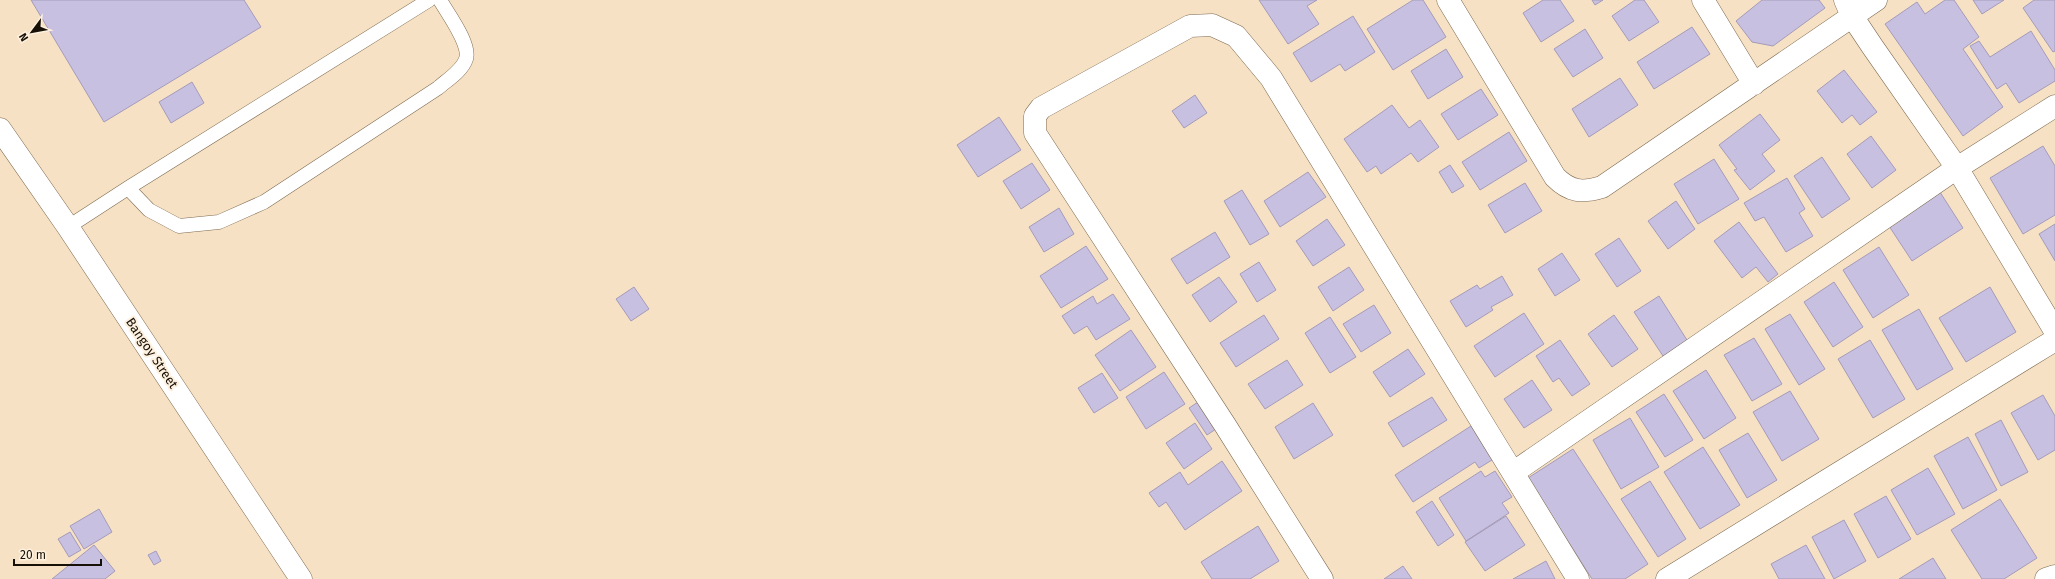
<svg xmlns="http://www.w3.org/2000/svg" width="2055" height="579" font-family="'Fira Sans',sans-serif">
<rect width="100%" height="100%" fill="#f7e1c4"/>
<path fill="#c8c0e0" stroke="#a49bba" d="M31,0h213l17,27 -157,95z
M1259,0h58l-10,6 12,18 -31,20z
M1413,0h10l23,37 -53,33 -26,-41z
M1543,0h17l14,21 -33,21 -18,-29z
M1592,0h11l-8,5z
M1635,0h9l15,22 -30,19 -17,-25z
M1762,0h57l6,8 -52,38 -21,-4 -16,-21z
M1945,0h9l25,37 -16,12 40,58 -40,29 -78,-112 32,-22 8,12z
M1973,0h31l-22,14z
M2034,0h21v51l-2,1 -30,-44z
M1353,16l22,36 -30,19 -5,-7 -29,18 -18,-29z
M1692,27l18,27 -56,35 -17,-27z
M1585,29l18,29 -30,19 -19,-28z
M2031,31l24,39v11l-36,22 -13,-20 -9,6 -27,-43 9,-5 11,16z
M1446,49l17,28 -35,22 -17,-28z
M1844,70l33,42 -17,13 -8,-10 -10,8 -25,-32z
M1620,78l18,27 -49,32 -17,-28z
M192,82l12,21 -33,20 -12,-21z
M1481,89l17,26 -40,25 -17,-26z
M1195,95l12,18 -23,15 -12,-17z
M1392,105l17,23 11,-8 19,27 -21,15 -7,-9 -30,21 -5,-8 -9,6 -23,-33z
M1760,114l20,26 -18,14 13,17 -25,19 -16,-20 3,-1 -18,-24z
M999,117l22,33 -43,27 -21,-32z
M1509,132l18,29 -47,29 -18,-28z
M1871,136l25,34 -24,18 -25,-34z
M2043,146l12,20v49l-32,19 -33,-56z
M1822,157l28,42 -28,19 -28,-42z
M1714,159l25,40 -41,25 -24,-40z
M1032,163l18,27 -29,19 -18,-28z
M1450,165l14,21 -12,7 -13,-21z
M1308,172l18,25 -46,30 -16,-26z
M1787,178l18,31 -6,4 14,23 -27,16 -22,-35 -9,4 -11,-18z
M1525,183l17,28 -37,22 -17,-28z
M1938,189l25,39 -51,33 -25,-38z
M1242,190l27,44 -19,11 -26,-44z
M1676,201l19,28 -27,20 -20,-28z
M1059,208l15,26 -30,18 -15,-25z
M1327,219l18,26 -32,21 -17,-25z
M1739,222l39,52 -10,8 -12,-15 -14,11 -28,-37z
M2055,224v37l-16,-27z
M1215,232l15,25 -43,27 -16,-25z
M1619,238l22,33 -24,16 -22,-33z
M1086,246l22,33 -47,29 -21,-32z
M1879,247l30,48 -36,23 -30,-48z
M1562,253l18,27 -25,16 -17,-27z
M1259,262l17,28 -19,12 -17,-28z
M1349,267l15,23 -31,21 -15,-24z
M1502,276l11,19 -22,12 2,3 -27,17 -16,-26 27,-16 3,4z
M1219,277l18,25 -27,20 -18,-27z
M1834,282l29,45 -30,20 -29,-45z
M634,287l15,22 -18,12 -15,-22z
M1990,287l26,45 -50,30 -27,-44z
M1113,294l17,25 -34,21 -9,-14 -13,8 -12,-18 31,-20 4,8z
M1659,296l28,44 -24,16 -29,-44z
M1374,305l17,28 -30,19 -18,-28z
M1919,309l34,60 -36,21 -35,-60z
M1524,313l20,31 -49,33 -21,-31z
M1790,314l35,55 -26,16 -34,-56z
M1264,315l15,24 -43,28 -16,-24z
M1614,315l24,34 -26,18 -24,-33z
M1330,317l26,40 -26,16 -25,-40z
M1131,330l25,37 -36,24 -25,-36z
M1754,338l28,46 -30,17 -28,-46z
M1560,340l30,44 -18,12 -13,-18 -6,4 -17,-26z
M1870,340l35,59 -32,19 -35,-59z
M1408,349l17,25 -35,23 -17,-25z
M1287,360l16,25 -38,24 -17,-25z
M1706,370l30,48 -32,21 -31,-48z
M1164,372l21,32 -39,25 -20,-32z
M1102,373l16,25 -24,15 -16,-25z
M1532,380l20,30 -28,18 -20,-29z
M1790,391l29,48 -37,22 -29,-49z
M1664,394l29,46 -28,17 -29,-45z
M2043,395l12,21v34l-17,10 -27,-47z
M1432,397l15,23 -44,27 -15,-24z
M1204,398l18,27 -15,10 -18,-27z
M1313,403l20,32 -39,24 -19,-32z
M1630,418l29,49 -38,22 -28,-49z
M2001,420l27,52 -27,14 -26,-52z
M1195,423l17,26 -28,20 -18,-26z
M1471,426l21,34 -13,8 -4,-6 -62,40 -18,-27z
M1748,433l29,47 -30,18 -28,-48z
M1968,437l29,53 -34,19 -29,-53z
M1703,447l37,58 -40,24 -36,-57z
M1573,449l75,115 -23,15h-33l-64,-101z
M1222,461l20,30 -57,39 -19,-28 -7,5 -10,-14 31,-21 8,13z
M1928,468l27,46 -38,21 -26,-45z
M1481,471l4,6 10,-6 17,26 -10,6 7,10 -43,28 -27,-43z
M1650,481l36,58 -28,18 -37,-58z
M1886,496l25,43 -33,19 -24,-44z
M2000,499l37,59 -33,21h-22l-31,-49z
M1432,501l22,34 -16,11 -22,-34z
M99,509l13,23 -28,17 -14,-23z
M1506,516l19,29 -40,26 -20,-29z
M1844,520l22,41 -32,18 -22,-42z
M1258,526l21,35 -29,18h-38l-11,-17z
M70,532l11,18 -12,7 -11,-18z
M94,545l21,26 -10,8h-53z
M1806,545l19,34h-46l-8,-15z
M156,551l5,10 -7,4 -6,-10z
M1933,558l13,21h-47z
M1546,561l9,18h-42z
M1403,566l9,13h-28z"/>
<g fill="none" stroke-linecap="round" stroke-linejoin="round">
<defs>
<path id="service" d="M128,188l21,22 30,16 40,-4 45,-20 174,-114c9,-8 24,-17 28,-29 5,-15 -19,-46 -26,-59
M68,227l60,-39 301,-188"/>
<path id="minor" d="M1448,0l107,177c15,15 27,16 47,10l274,-187
M1703,0l51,84
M1845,0l7,16 20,30 85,122 98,163
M1514,472l443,-304 98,-62
M1322,579l-97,-154 -190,-292v-17l6,-8 149,-82 22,-1 24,11 35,42 307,501
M1667,579l388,-239
M2046,579l9,-3"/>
<path id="secondary" d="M0,129l68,98 233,352"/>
</defs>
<use href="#service" stroke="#7e6b51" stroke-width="15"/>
<use href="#minor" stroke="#7e6b51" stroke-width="23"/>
<use href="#secondary" stroke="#7e6b51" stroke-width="23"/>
<use href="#service" stroke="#fff" stroke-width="14"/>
<use href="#minor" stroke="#fff" stroke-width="22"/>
<use href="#secondary" stroke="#fff" stroke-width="22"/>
</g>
<g text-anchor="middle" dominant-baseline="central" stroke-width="4" stroke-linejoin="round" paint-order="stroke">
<g font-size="13" fill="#171006" stroke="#fdf0de">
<text transform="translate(152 353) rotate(56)">Bangoy Street</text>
</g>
</g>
<g transform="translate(32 32) rotate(238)" stroke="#fdf0de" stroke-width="3" paint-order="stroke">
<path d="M0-3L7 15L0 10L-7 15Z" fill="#171006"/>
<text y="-6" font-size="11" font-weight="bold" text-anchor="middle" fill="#171006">N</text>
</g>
<path d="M14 559v6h87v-6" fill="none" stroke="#171006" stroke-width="2"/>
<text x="20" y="559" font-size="12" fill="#171006" stroke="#fdf0de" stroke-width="3" paint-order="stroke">20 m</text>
</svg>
